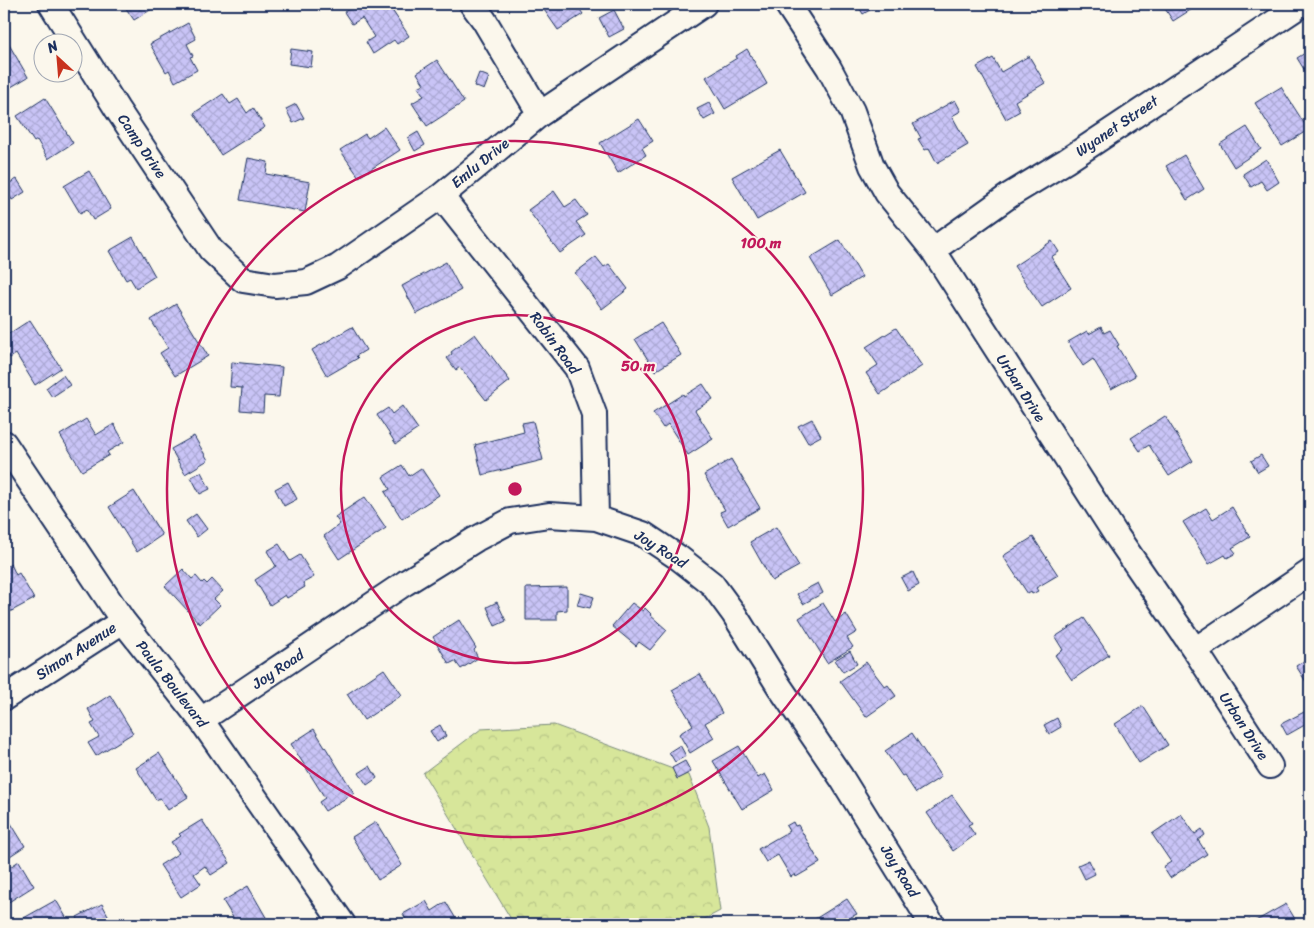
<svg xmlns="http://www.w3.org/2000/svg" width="1314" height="928" font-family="Sriracha,sans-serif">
<defs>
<pattern id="forest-crowns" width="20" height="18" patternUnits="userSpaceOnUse" patternTransform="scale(1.25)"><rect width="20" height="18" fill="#d7e69a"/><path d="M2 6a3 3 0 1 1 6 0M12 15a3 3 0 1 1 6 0" fill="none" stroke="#b8c687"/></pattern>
<pattern id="building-cross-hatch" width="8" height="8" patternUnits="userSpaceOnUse" patternTransform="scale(1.25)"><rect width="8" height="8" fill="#c9c4f6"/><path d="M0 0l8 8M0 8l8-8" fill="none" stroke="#aca9d5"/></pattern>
</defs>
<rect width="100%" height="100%" fill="#fbf7ec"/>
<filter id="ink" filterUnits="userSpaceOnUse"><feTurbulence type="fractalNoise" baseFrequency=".02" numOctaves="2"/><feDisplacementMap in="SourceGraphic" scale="10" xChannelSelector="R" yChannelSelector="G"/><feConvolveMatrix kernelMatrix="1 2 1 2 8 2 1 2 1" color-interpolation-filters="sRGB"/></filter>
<g filter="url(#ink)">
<path fill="url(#forest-crowns)" stroke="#798a7c" d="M554,725l135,50 20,52 11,84 -25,13h-181l-91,-151 58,-44z"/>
<path fill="url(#building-cross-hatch)" stroke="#1b2f5e" d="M123,4h37l-26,16z
M358,4h30l21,32 -12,8 -3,-4 -21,14 -7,-12 8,-5 -12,-19 -10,6 -8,-12z
M540,4h36l7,10 -25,16z
M857,4h23l-17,10z
M1162,4h38l-27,17z
M614,10l10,19 -15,8 -10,-19z
M188,23l8,16 -9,5 6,12 -3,1 7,13 -22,12 -6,-12 -3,2 -16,-28z
M4,36l24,41 -22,13 -2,-4z
M291,49l22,3 -2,15 -22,-3z
M747,49l20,35 -42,25 -19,-32 31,-19 -1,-2z
M1310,50v29l-13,-21z
M1029,56l16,27 -30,18 5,10 -14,8 -29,-52 16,-9 8,14z
M437,60l27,42 -37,24 -15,-23 12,-7 -6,-9 6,-3 -7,-11z
M479,73l10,4 -5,13 -10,-4z
M1281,87l23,36 5,-4 1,2v3l-4,3 2,3 -26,16 -27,-43z
M223,94l7,10 8,-5 9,14 6,-5 12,19 -44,28 -27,-42z
M45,98l28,45 -25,16 -11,-19 -3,2 -17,-26z
M955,100l6,11 -9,5 16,29 -31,18 -8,-15 -4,2 -7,-11 3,-1 -8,-14z
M709,103l6,11 -11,6 -7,-11z
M296,104l8,14 -11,5 -7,-14z
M639,119l14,22 -11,7 4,7 -28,18 -18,-30z
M384,127l16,23 -41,27 -19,-27 25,-16 3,4z
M1247,127l14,22 -27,18 -14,-23z
M418,132l7,13 -10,6 -7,-13z
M780,150l25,42 -48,28 -25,-43z
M1184,155l20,34 -17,11 -21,-34z
M248,158l20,4 -2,12 44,8 -5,30 -65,-12z
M1266,159l13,23 -12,8 -6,-9 -10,6 -8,-13z
M89,171l22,38 -18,11 -6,-11 -7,4 -16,-27z
M17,179l8,13 -13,8 -8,-14z
M554,191l11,16 11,-7 11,15 -11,7 10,13 -26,18 -32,-43z
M133,237l22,39 -19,12 -6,-10 -4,2 -17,-29z
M840,240l22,37 -30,18 -22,-37z
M1052,241l7,11 -8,5 20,31 -29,19 -28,-41z
M596,257l8,10 5,-3 19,25 -26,20 -27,-36z
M446,262l15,28 -44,24 -15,-28z
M176,304l32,52 -33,20 -15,-23 8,-5 -17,-28z
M30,320l31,48 -26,17 -19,-31 -6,4 -6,-10v-11z
M661,323l20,32 -26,16 -20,-32z
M352,327l14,23 -10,6 2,2 -31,18 -15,-26z
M1101,327l3,6 6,-3 9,15 -2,1 18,30 -24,13 -18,-30 -10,7 -15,-24 19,-11 2,3z
M896,328l26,38 -42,28 -14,-21 12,-8 -12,-18z
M475,334l35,47 -24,19 -26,-33 -4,3 -9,-12 5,-4 -1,-2z
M232,362l50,5 -3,30 -15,-1 -1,16 -23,-2 2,-22 -12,-1z
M63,375l7,10 -18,12 -6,-9z
M703,384l10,15 -18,11 18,29 -25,16 -20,-31 -5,4 -10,-15 30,-19 1,2z
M402,406l16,23 -22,15 -19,-29 11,-7 4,6z
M1165,416l28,45 -24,15 -20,-31 -9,6 -9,-13z
M86,419l10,16 18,-11 10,18 -17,10 2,3 -27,16 -22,-36z
M812,419l9,17 -13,7 -10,-17z
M533,421l10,39 -61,15 -7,-30 49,-13 -2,-9z
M194,436l14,24 -23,14 -14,-25z
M1261,455l7,11 -10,6 -7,-11z
M731,459l29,49 -32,18 -8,-14 5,-2 -21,-35z
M402,465l7,11 12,-8 18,27 -37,24 -17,-27 5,-3 -7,-12z
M201,472l9,17 -10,5 -9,-17z
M288,482l9,17 -13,7 -9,-17z
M134,491l28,44 -25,17 -28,-45z
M365,497l21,31 -47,31 -15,-23 16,-12 -5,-7z
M1232,507l18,30 -18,11 4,5 -9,5 -2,-3 -16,9 -26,-42 23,-14 7,11z
M196,514l11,15 -10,8 -11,-16z
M776,527l23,39 -27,15 -22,-39z
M1033,537l25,38 -22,13 2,3 -6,3 -1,-2 -3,2 -25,-38z
M279,544l11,17 10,-6 14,22 -11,6 2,4 -18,11 -2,-3 -15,10 -15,-25 21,-14 -9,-15z
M11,564l5,11 3,-2 15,26 -30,16v-47z
M183,569l9,10 4,-3 6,7 2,-2 3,3 5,-5 11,12 -9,8 6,6 -20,19 -35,-38z
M913,572l6,13 -11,6 -7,-13z
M818,583l5,10 -20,11 -6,-10z
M567,587v23l-10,1v9h-31v-32z
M581,593l13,4 -4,11 -13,-3z
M497,602l9,19 -11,5 -8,-19z
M632,603l11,8 2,-3 6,6 -1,1 17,15 -17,20 -11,-8 -3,4 -24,-20z
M823,603l12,19 11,-8 11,18 -10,6 6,9 -26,16 -28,-45z
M1084,618l25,37 -37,25 -17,-25 8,-5 -8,-13z
M459,620l17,28 -2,2 4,8 -17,11 -6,-8 -6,3 -16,-27z
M850,651l7,13 -14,8 -8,-12z
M1310,657v31l-14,-22z
M866,662l19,25 3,-2 8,11 -30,21 -26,-36z
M384,669l18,26 -38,25 -17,-26z
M700,674l22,39 -17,10 9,15 -24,15 -11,-19 14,-9 -21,-35z
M110,695l23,38 -37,23 -8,-13 11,-6 -8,-13 4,-2 -7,-13z
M1143,706l25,39 -29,18 -24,-39z
M1306,711l4,8v3l-23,13 -6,-11z
M1057,718l4,9 -12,7 -5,-9z
M440,725l6,11 -9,6 -7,-11z
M314,729l40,64 -29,18 -6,-9 6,-4 -34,-54z
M912,733l29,44 -25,16 -12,-18 -2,1 -17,-25z
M680,745l6,11 -11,6 -6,-10z
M739,746l19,32 7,-4 9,16 -32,19 -29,-48z
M159,753l29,44 -20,13 -8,-12 -4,2 -20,-32z
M685,761l6,11 -14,7 -5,-11z
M370,766l7,12 -10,7 -8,-12z
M952,795l20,28 -4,2 7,10 -22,16 -26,-38z
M4,812l21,34 -21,14z
M1181,814l14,20 7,-5 3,6 -7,5 9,14 -37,24 -7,-11 8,-5 -19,-28z
M202,820l28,43 -19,12 -6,-9 -11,8 7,10 -20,13 -21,-32 19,-12 -8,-11 10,-6 -2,-2z
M376,822l26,43 -24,15 -26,-43z
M793,822l2,4 3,-1 22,38 -24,14 -1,-3 -4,3 -13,-22 -12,7 -8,-13 31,-18 -3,-5z
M1089,860l6,14 -10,5 -7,-14z
M19,861l15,25 -30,19v-42l3,6z
M248,886l19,33 -9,5h-21l-14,-23z
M847,899l10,15 -6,3 4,7h-36l-4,-5z
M56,900l14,24h-57z
M426,901l6,10 14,-9 13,22h-50l-6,-10z
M102,904l7,13 -14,7h-15l-3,-7z
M1286,904l12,20h-56l8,-4 2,3z"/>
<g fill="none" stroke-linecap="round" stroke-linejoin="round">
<defs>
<path id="street" d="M51,4l66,105 94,141 32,30 32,5 31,-3 32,-15 103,-71 99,-82 164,-110
M472,4l12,16 56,94
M787,4l42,64 23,43 20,55 15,27 46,57 185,288 77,112 75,116
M441,196l136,172 17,46 2,104
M933,250l77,-55 56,-34 236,-157
M4,443l119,178 78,99 142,204
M1195,650l115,-78
M4,698l119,-77
M201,720l204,-137 71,-44 34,-18 39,-6 47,3 47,16 36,24 33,26 22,30 45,72 62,91 91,147"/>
</defs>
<use href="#street" stroke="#1b2f5e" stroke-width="28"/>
<use href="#street" stroke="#fbf7ec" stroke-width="24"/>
</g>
</g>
<g fill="none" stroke="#c2185b" stroke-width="2.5">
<circle cx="515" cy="489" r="174"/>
<circle cx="515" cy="489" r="348"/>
</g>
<g text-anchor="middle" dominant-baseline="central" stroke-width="4" stroke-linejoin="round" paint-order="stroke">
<g font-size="15" fill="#1b2f5e" stroke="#fbf7ec">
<text transform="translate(1117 126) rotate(-34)">Wyanet Street</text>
<text transform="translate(142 146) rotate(56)">Camp Drive</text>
<text transform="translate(480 163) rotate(-39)">Emlu Drive</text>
<text transform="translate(555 343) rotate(54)">Robin Road</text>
<text transform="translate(1021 388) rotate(57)">Urban Drive</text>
<text transform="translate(661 549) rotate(32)">Joy Road</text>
<text transform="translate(76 651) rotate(-33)">Simon Avenue</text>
<text transform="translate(278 669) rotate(-34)">Joy Road</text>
<text transform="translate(172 684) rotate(52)">Paula Boulevard</text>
<text transform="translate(1244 726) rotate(57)">Urban Drive</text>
<text transform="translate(900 871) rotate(58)">Joy Road</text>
</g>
</g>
<circle cx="515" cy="489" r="8" fill="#c2185b" stroke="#fbf7ec" stroke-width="2.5"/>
<g font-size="15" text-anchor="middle" font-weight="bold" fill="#c2185b" stroke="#fbf7ec" stroke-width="4" stroke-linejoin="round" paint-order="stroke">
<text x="761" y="248">100 m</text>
<text x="638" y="371">50 m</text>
</g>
<rect width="1314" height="928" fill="none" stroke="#fbf7ec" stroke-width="20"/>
<rect x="10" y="10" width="1294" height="908" fill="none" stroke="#1b2f5e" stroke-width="2" filter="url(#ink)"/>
<g transform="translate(58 58) rotate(334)"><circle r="24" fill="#fbf7ec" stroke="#a1a7b3"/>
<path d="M0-4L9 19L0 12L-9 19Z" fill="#c8321e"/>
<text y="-8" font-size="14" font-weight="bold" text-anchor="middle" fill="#1b2f5e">N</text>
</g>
</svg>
